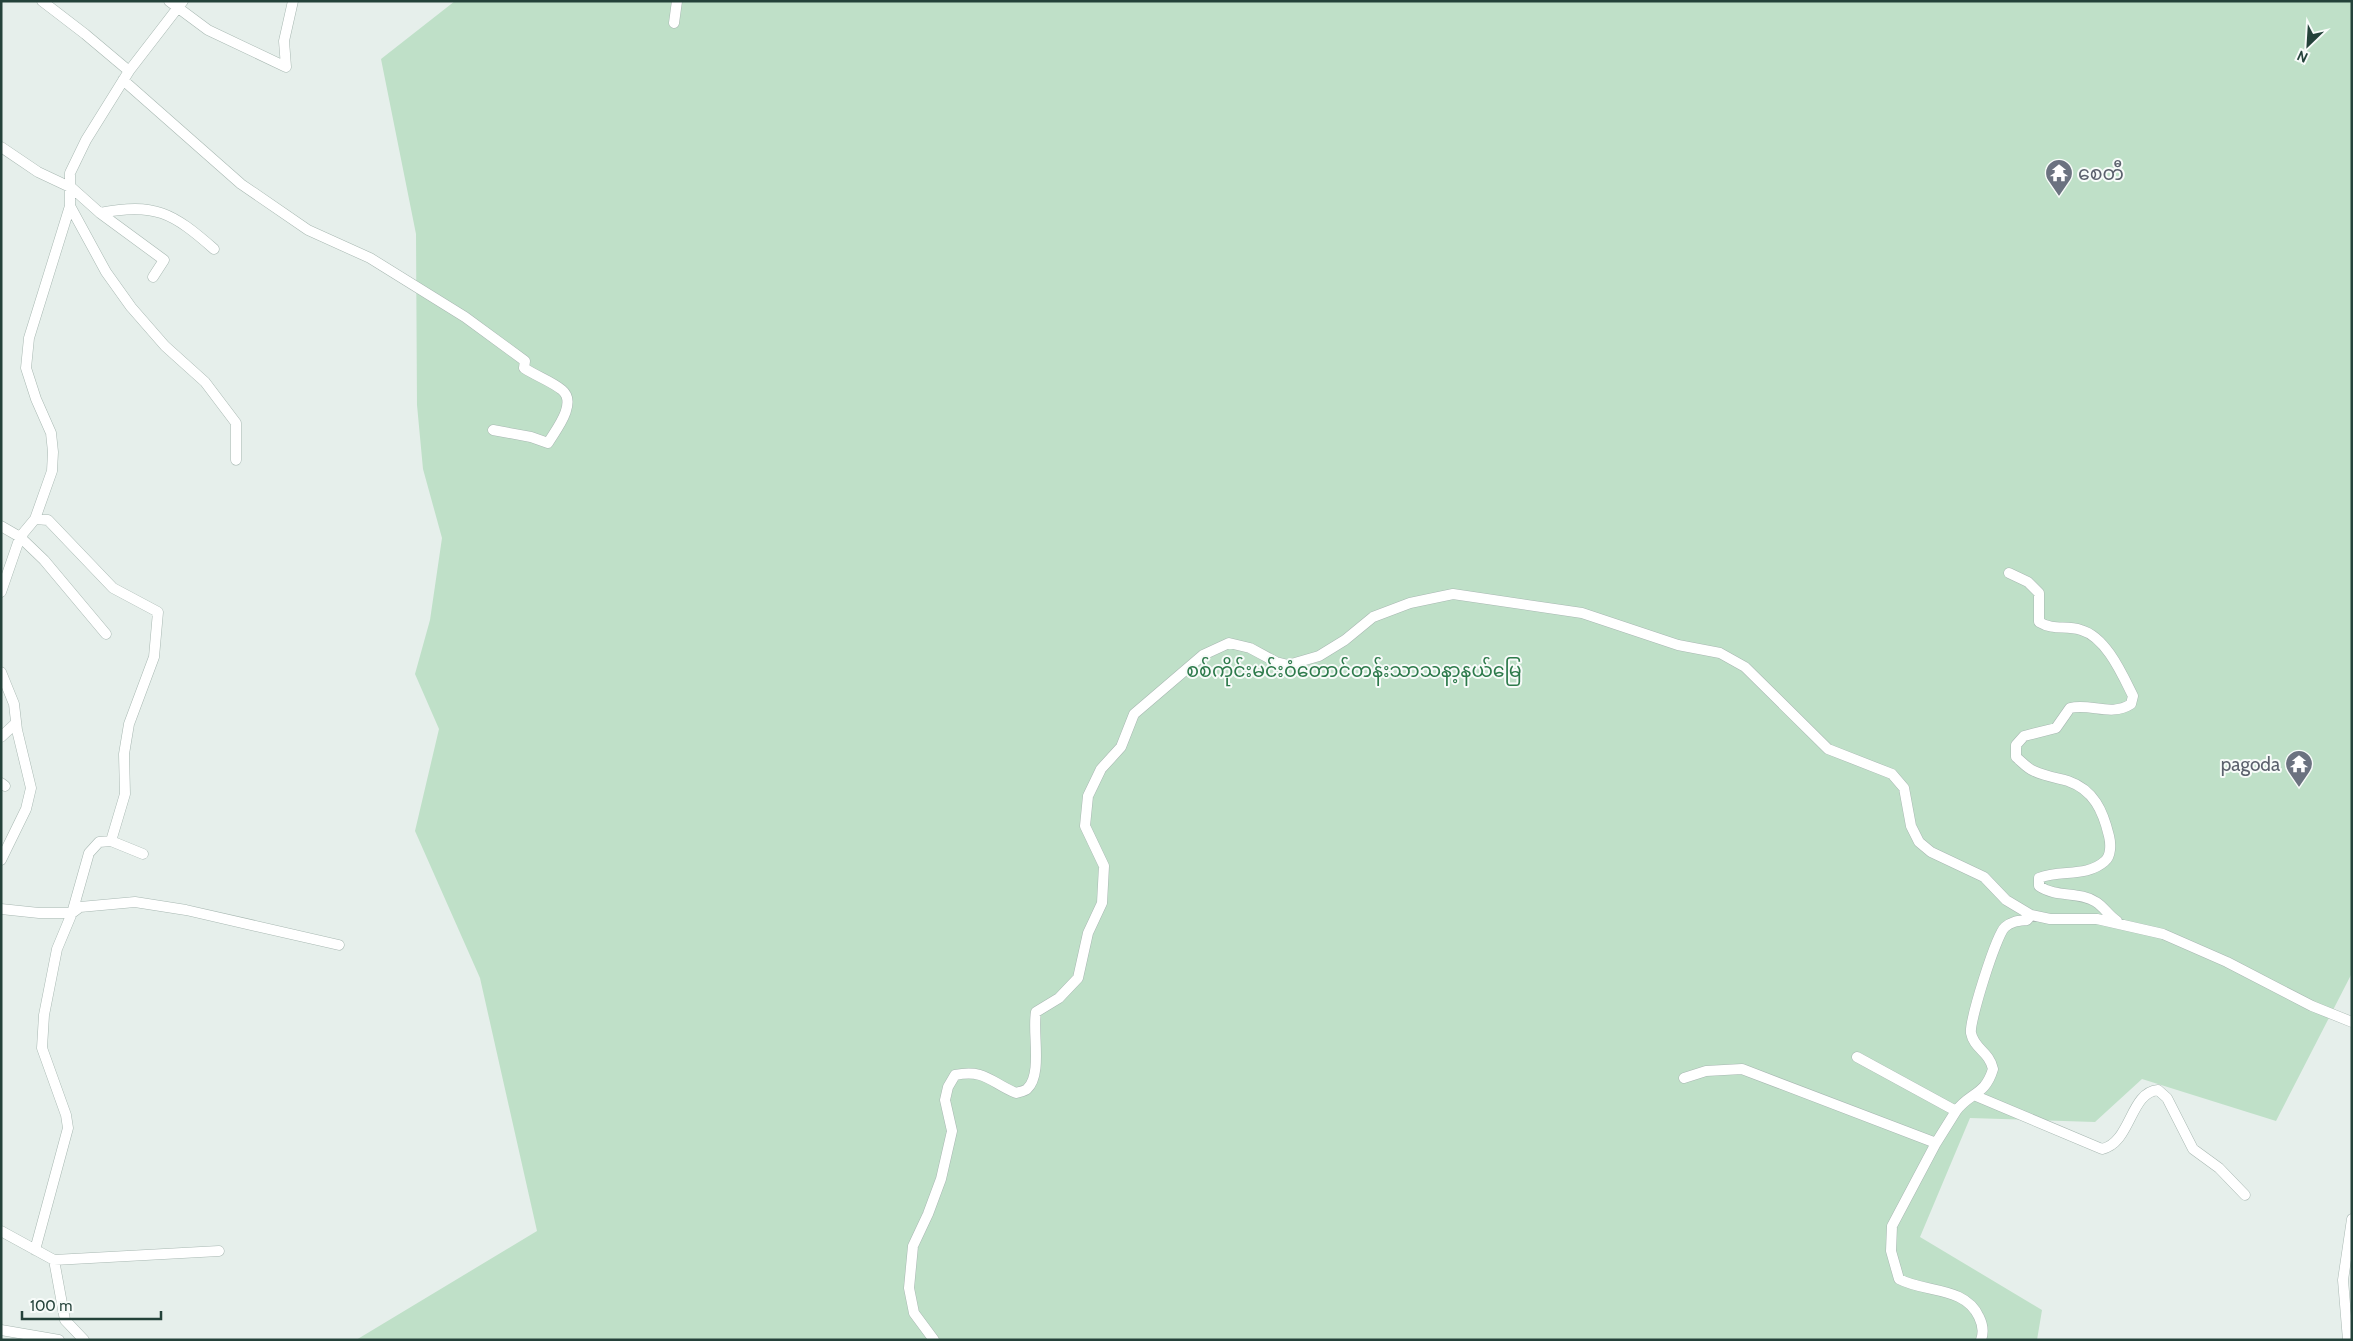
<svg xmlns="http://www.w3.org/2000/svg" width="2353" height="1341" font-family="Cabin,'Noto Sans Myanmar',sans-serif">
<rect width="100%" height="100%" fill="#e6efeb"/>
<path fill="#bfe0c8" d="M455,1h1897v972l-76,148 -134,-42 -47,43 -125,-4 -50,119 122,73 -5,30h-1681l181,-109 -57,-253 -65,-147 24,-102 -24,-55 15,-54 12,-82 -19,-69 -6,-64 -1,-171 -35,-175z"/>
<g fill="none" stroke-linecap="round" stroke-linejoin="round">
<defs>
<path id="street" d="M42,1l43,33 44,37 -43,69 -16,33v33l-41,132 -3,30 10,31 15,34 2,19 -1,19 -17,48 -15,18 24,23 62,74
M169,1l39,29 78,37
M674,23l3,-22
M286,67l-2,-26 9,-40
M129,71l54,-70
M123,80l118,104 67,46 62,28 95,59 60,44 -1,7c12,8 27,13 38,22 16,13 -7,41 -14,53l-17,-6 -38,-7
M1,147l37,25 34,16 28,25 64,47 -11,17
M70,206l36,66 25,35 34,39 40,36 31,41v37
M100,213c55,-11 73,0 114,36
M35,519l13,1 65,68 45,24 -4,45 -25,67 -5,30 1,40 -14,47
M1,526l19,11 -19,55
M2009,573l19,9 11,11v29c15,9 26,3 42,8 25,7 41,44 52,66l-2,8c-20,13 -40,-1 -61,4l-14,20 -32,8 -8,9v12c6,5 12,12 18,14 11,5 23,7 34,10 26,9 35,30 41,55 2,8 2,20 -4,25 -19,17 -44,8 -66,17v8c17,12 41,5 57,16 8,5 13,14 21,19
M1,672l13,32 3,26 14,58 -5,21 -25,51
M1,737l15,-14
M1,783l4,3
M1,909l38,4h33l8,-6 55,-5 51,8 153,35
M1857,1057l99,54c14,-19 29,-15 37,-42 -4,-18 -19,-20 -22,-36 -2,-11 25,-98 34,-106 7,-6 13,-6 22,-7l4,-5
M1684,1078l22,-7 36,-2 194,74 20,-32
M1976,1096l126,53c29,-6 28,-57 56,-59l9,8 26,51 26,19 26,27
M1936,1143l-44,83 -1,25 8,28c26,14 66,7 80,38 4,8 5,15 2,23
M1,1231l53,29 165,-9
M35,1250l33,-122 -2,-13 -24,-67 2,-33 13,-66 15,-36 17,-60 10,-11 12,-1 32,13
M54,1260l11,60 19,20
M1,1330l58,10
M934,1340l-20,-27 -5,-25 4,-42 15,-32 13,-35 11,-48 -7,-31 3,-13 7,-12c30,-6 35,7 61,18 3,-1 9,-2 11,-4 16,-14 5,-58 9,-77l23,-14 19,-20 10,-45 14,-30 2,-37 -19,-40 3,-30 13,-27 20,-22 13,-33 69,-59 26,-12 21,5 26,14 12,3 31,-9 26,-16 28,-23 37,-14 43,-9 129,19 96,32 42,8 25,14 83,82 64,25 12,14 7,38 8,16 12,10 53,25 22,23 25,15 19,4h47l66,15 64,28 85,44 40,16
M2348,1340l-5,-60 9,-61"/>
</defs>
<use href="#street" stroke="#a8b8b2" stroke-width="11"/>
<use href="#street" stroke="#fff" stroke-width="10"/>
</g>
<defs>
<symbol id="temple-pin" viewBox="-11 -11 22 30"><path d="M0 17L-7.5 6A9.5 9.5 0 1 1 7.5 6Z" fill="#6b7280" stroke="#f7fbf9"/><path d="M0-6L5-2H3V0L6.5 2.5H4V6H1.5V3h-3V6H-4V2.5H-6.5L-3 0V-2H-5Z" fill="#fff"/></symbol>
</defs>
<g fill-rule="evenodd">
<use href="#temple-pin" x="2043" y="157" width="32" height="43"/>
<use href="#temple-pin" x="2283" y="748" width="32" height="43"/>
</g>
<g text-anchor="middle" dominant-baseline="central" stroke-width="4" stroke-linejoin="round" paint-order="stroke">
<g font-size="19" fill="#5b616d" stroke="#f7fbf9" text-anchor="start">
<text x="2078" y="173">စေတီ</text>
<text x="2280" y="764" text-anchor="end">pagoda</text>
</g>
<g font-size="19" fill="#2d7a4b" stroke="#f7fbf9">
<text x="1354" y="670">စစ်ကိုင်းမင်းဝံတောင်တန်းသာသနာ့နယ်မြေ</text>
</g>
</g>
<rect width="2353" height="1341" fill="none" stroke="#24423a" stroke-width="5"/>
<g transform="translate(2308 45) rotate(205)" stroke="#f7fbf9" stroke-width="4" paint-order="stroke">
<path d="M0-4L9 19L0 12L-9 19Z" fill="#24423a"/>
<text y="-8" font-size="14" font-weight="bold" text-anchor="middle" fill="#24423a">N</text>
</g>
<path d="M22 1311v8h139v-8" fill="none" stroke="#24423a" stroke-width="2.5"/>
<text x="30" y="1311" font-size="15" fill="#24423a" stroke="#f7fbf9" stroke-width="4" paint-order="stroke">100 m</text>
</svg>
